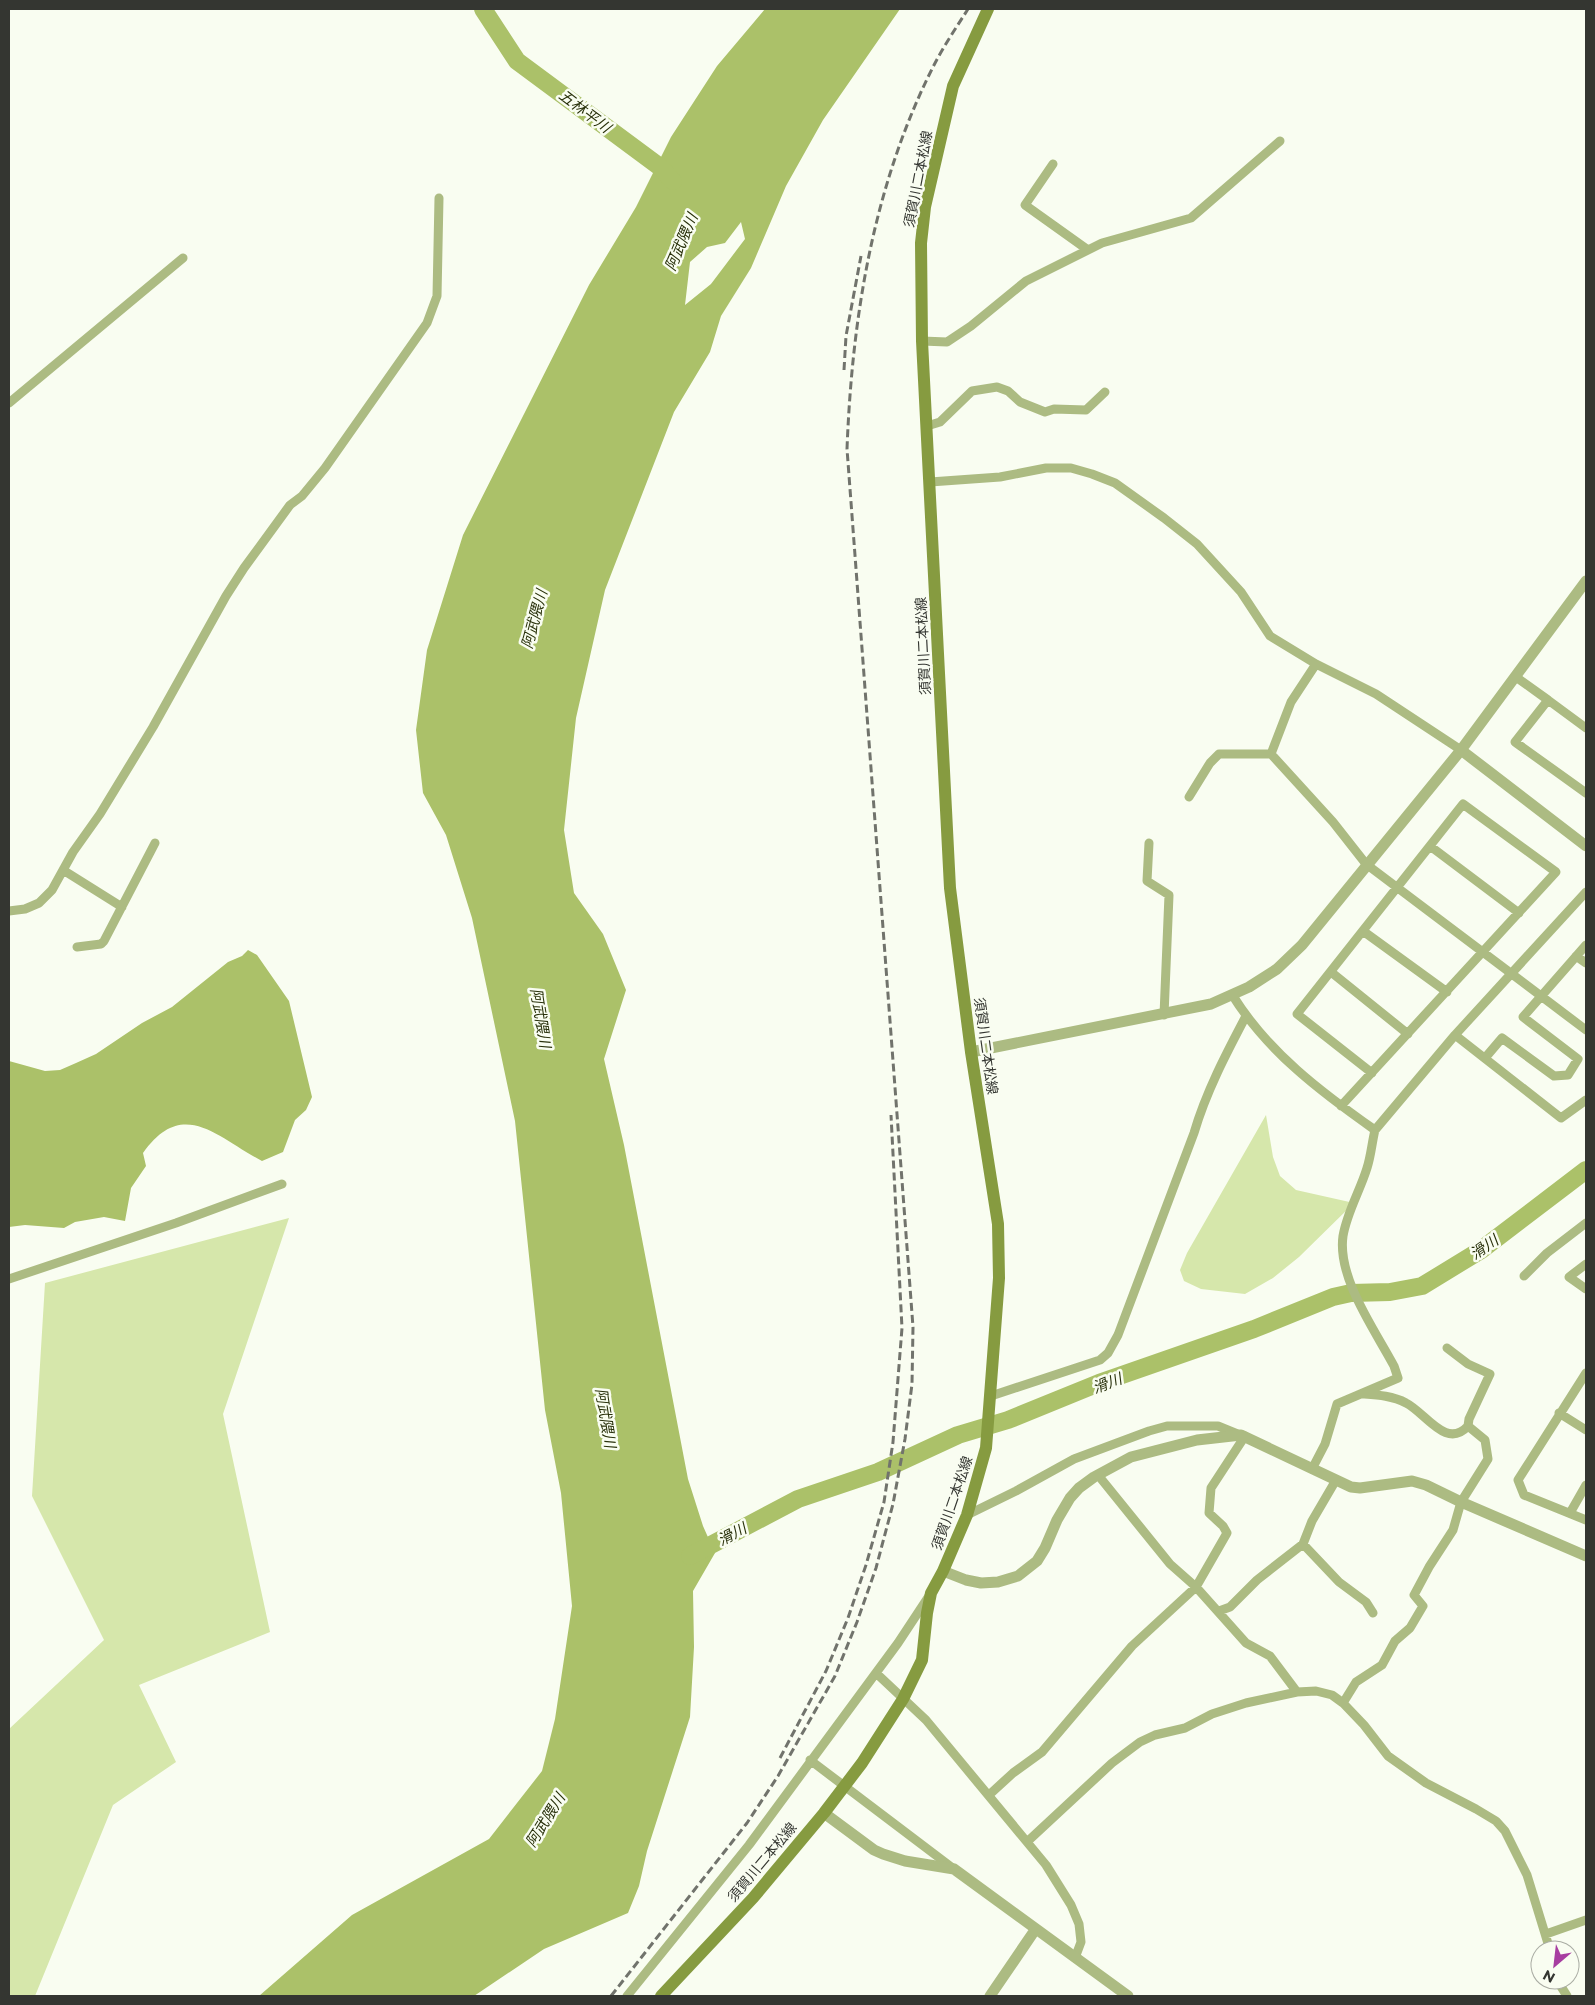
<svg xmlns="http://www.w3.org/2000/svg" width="1595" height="2005" font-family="Montserrat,'Noto Sans JP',sans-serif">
<rect width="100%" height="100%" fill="#f9fdf1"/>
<path fill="#d6e7ab" d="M1266,1115l7,42 7,19 16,14 58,13 -55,54 -26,21 -28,16 -44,-5 -17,-8 -4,-11 7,-17z
M289,1218l-66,196 47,218 -131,53 37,77 -63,43 -78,191h-26v-267l95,-89 -72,-144 13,-213z"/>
<path fill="#abc169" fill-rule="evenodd" d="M765,9h135l-77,111 -37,66 -35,82 -30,48 -11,36 -36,60 -69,178 -29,128 -12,112 10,63 29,41 23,56 -22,69 20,86 64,334 15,47 12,27 -22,38 1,56 -4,70 -43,134 -8,35 -11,27 -84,36 -70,47h-215l93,-81 137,-76 53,-68 13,-52 17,-113 -11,-113 -16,-83 -30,-289 -43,-203 -26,-83 -23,-42 -7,-63 11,-80 36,-115 126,-250 47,-78 35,-70 46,-71zM741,222l4,17 -34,45 -26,21 5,-43 17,-15 18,-4z
M248,950l9,5 32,46 23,96 -6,13 -11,10 -12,32 -21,9c-44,-23 -79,-65 -119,-8l3,13 -15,22 -6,33 -21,-4 -29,5 -11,6 -39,-3 -16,2v-166l36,10 15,-1 16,-7 20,-9 46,-31 30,-16 56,-45 14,-6z"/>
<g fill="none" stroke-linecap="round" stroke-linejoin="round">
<path stroke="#abc169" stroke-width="18" d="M483,9l34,52 143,106 13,14
M690,1556l108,-57 80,-27 80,-37 50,-15 91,-37 155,-54 79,-32 18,-4 39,-1 32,-6 59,-36 105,-80"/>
<path stroke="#acbb82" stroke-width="9" d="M1053,164l-28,41 63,45
M922,341l25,1 24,-16 55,-45 76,-38 89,-25 89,-77
M9,403l174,-145
M927,426l13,-4 32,-31 25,-4 11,4 12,11 25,10 9,-3 32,1 19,-18
M930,482l70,-5 46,-9h25l21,6 23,9 49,35 33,26 44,48 29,44 46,28 60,30 85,56
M1516,677l32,23
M1586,728l-38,-28 -33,42 71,51
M1271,754l62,68 33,42 220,166
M1189,797l21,-34 9,-9h52l20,-52 25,-38
M1149,843l-2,38 22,14 -5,120
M1430,846l89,67
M63,870l59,37
M9,911l16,-2 14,-6 13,-13 21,-38 27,-38 53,-87 73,-131 18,-28 46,-63 12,-9 23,-28 102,-145 10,-27 2,-98
M1363,931l84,61
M77,947l24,-3 3,-3 51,-98
M1576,956l10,7
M1331,972l77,62
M1233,996c35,56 88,96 142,134l80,-95 131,-143
M1455,1035l106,83 25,-18
M1485,1058l17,-20 52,38 14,-1 10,-16 -55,-42 63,-72
M1341,1106l215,-234 -93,-68 -166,210 75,59
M1586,1264l-17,13 17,12
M1524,1276l23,-23 39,-30
M9,1279l167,-56 106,-39
M1586,1373l-68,107 6,15 62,25
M1364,1394c14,1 29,2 42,9 20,10 40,47 62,23
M991,1396l109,-36 8,-7 10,-18 76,-202c12,-41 32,-79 52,-117
M1559,1413l27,17
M1312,1469l13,-25 12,-40 61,-26 -4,-12c-19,-36 -57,-88 -51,-130 4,-24 17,-45 24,-68 4,-12 5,-26 8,-38
M1098,1475l72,89 26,23 50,56 24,13 27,36 19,-1 16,4 11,8 21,22 24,31 38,27 50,26 20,12 9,10 22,44 23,75
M1570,1513l16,-28
M967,1515l49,-24 58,-32 75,-28 18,-5h51l22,9
M1303,1544l36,38 27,20 7,11
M1219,1611l11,-4 27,-27 46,-36 9,-23 24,-41
M876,1673l50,47 120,145 25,40 8,19 2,18 -6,16
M1343,1703l13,-21 26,-17 13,-24 15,-13 13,-22 -9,-11 15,-28 24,-37 8,-28 27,-43 -3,-19 -17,-14 1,-7 21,-45 -22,-10 -21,-16
M810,1760l144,109
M989,1795l24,-22 29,-21 90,-106 64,-59 31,-54 -4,-7 -14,-13 2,-25 34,-52
M1028,1841l84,-78 28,-21 15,-7 30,-7 27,-14 34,-11 51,-11
M1546,1934l40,-14
M1557,1980l10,16
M627,1996l122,-151 149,-202 31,-47"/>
<path stroke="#acbb82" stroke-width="11" d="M1461,750l125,96
M971,1052l240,-48 38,-17 28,-18 25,-24 159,-195 125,-169
M943,1571l23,9 15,3 17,-1 20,-6 19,-15 8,-13 12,-28 13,-22 9,-10 15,-11 37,-20 66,-17 44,-5 110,52 9,1 52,-7 14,4 35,17 125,54
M824,1813l50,37 9,4 22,7 49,8 174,127
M990,1996l45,-66"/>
<path stroke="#869b40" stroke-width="12" d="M661,1996l92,-98 71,-85 38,-50 41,-64 19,-39 5,-47 4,-20 12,-22 24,-56 19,-67 13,-170 -1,-54 -27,-172 -21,-164 -28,-547 -1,-98 4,-36 28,-121 35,-77"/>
<path stroke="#71736c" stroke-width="3" stroke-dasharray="8 4" stroke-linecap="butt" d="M844,370l2,-34 15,-80
M780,1758l46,-87 22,-53 18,-53 18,-63 9,-60 9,-114 -11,-213
M611,1996l136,-173 31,-47 57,-100 22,-54 19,-54 17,-64 12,-65 7,-55 1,-57 -66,-878c5,-131 26,-263 86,-382 10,-20 23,-39 35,-58"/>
</g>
<g text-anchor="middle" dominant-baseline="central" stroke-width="5" stroke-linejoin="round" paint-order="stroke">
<g font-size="14" fill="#343631" stroke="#f9fdf1">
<text transform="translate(918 179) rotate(-79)">須賀川二本松線</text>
<text transform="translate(923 646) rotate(-93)">須賀川二本松線</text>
<text transform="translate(986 1046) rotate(82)">須賀川二本松線</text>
<text transform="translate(952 1503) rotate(-71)">須賀川二本松線</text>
<text transform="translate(762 1862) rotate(-50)">須賀川二本松線</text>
</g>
<g font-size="15" font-style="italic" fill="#28300a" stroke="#f9fdf1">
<text transform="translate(585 111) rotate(37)">五林平川</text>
<text transform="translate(681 242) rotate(-67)">阿武隈川</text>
<text transform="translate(534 619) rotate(-75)">阿武隈川</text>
<text transform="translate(541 1018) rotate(81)">阿武隈川</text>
<text transform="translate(1484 1247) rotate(-35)">滑川</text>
<text transform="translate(1107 1383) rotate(-21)">滑川</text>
<text transform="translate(606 1418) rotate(81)">阿武隈川</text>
<text transform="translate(732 1534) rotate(-28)">滑川</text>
<text transform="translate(545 1820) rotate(-58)">阿武隈川</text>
</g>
</g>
<rect width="1595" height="2005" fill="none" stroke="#343631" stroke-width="20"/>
<g transform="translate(1555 1965) rotate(208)"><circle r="24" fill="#f9fdf1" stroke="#aaada4"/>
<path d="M0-4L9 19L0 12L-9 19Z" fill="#a73ea0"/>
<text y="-8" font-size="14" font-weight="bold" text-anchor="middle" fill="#343631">N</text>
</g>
</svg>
